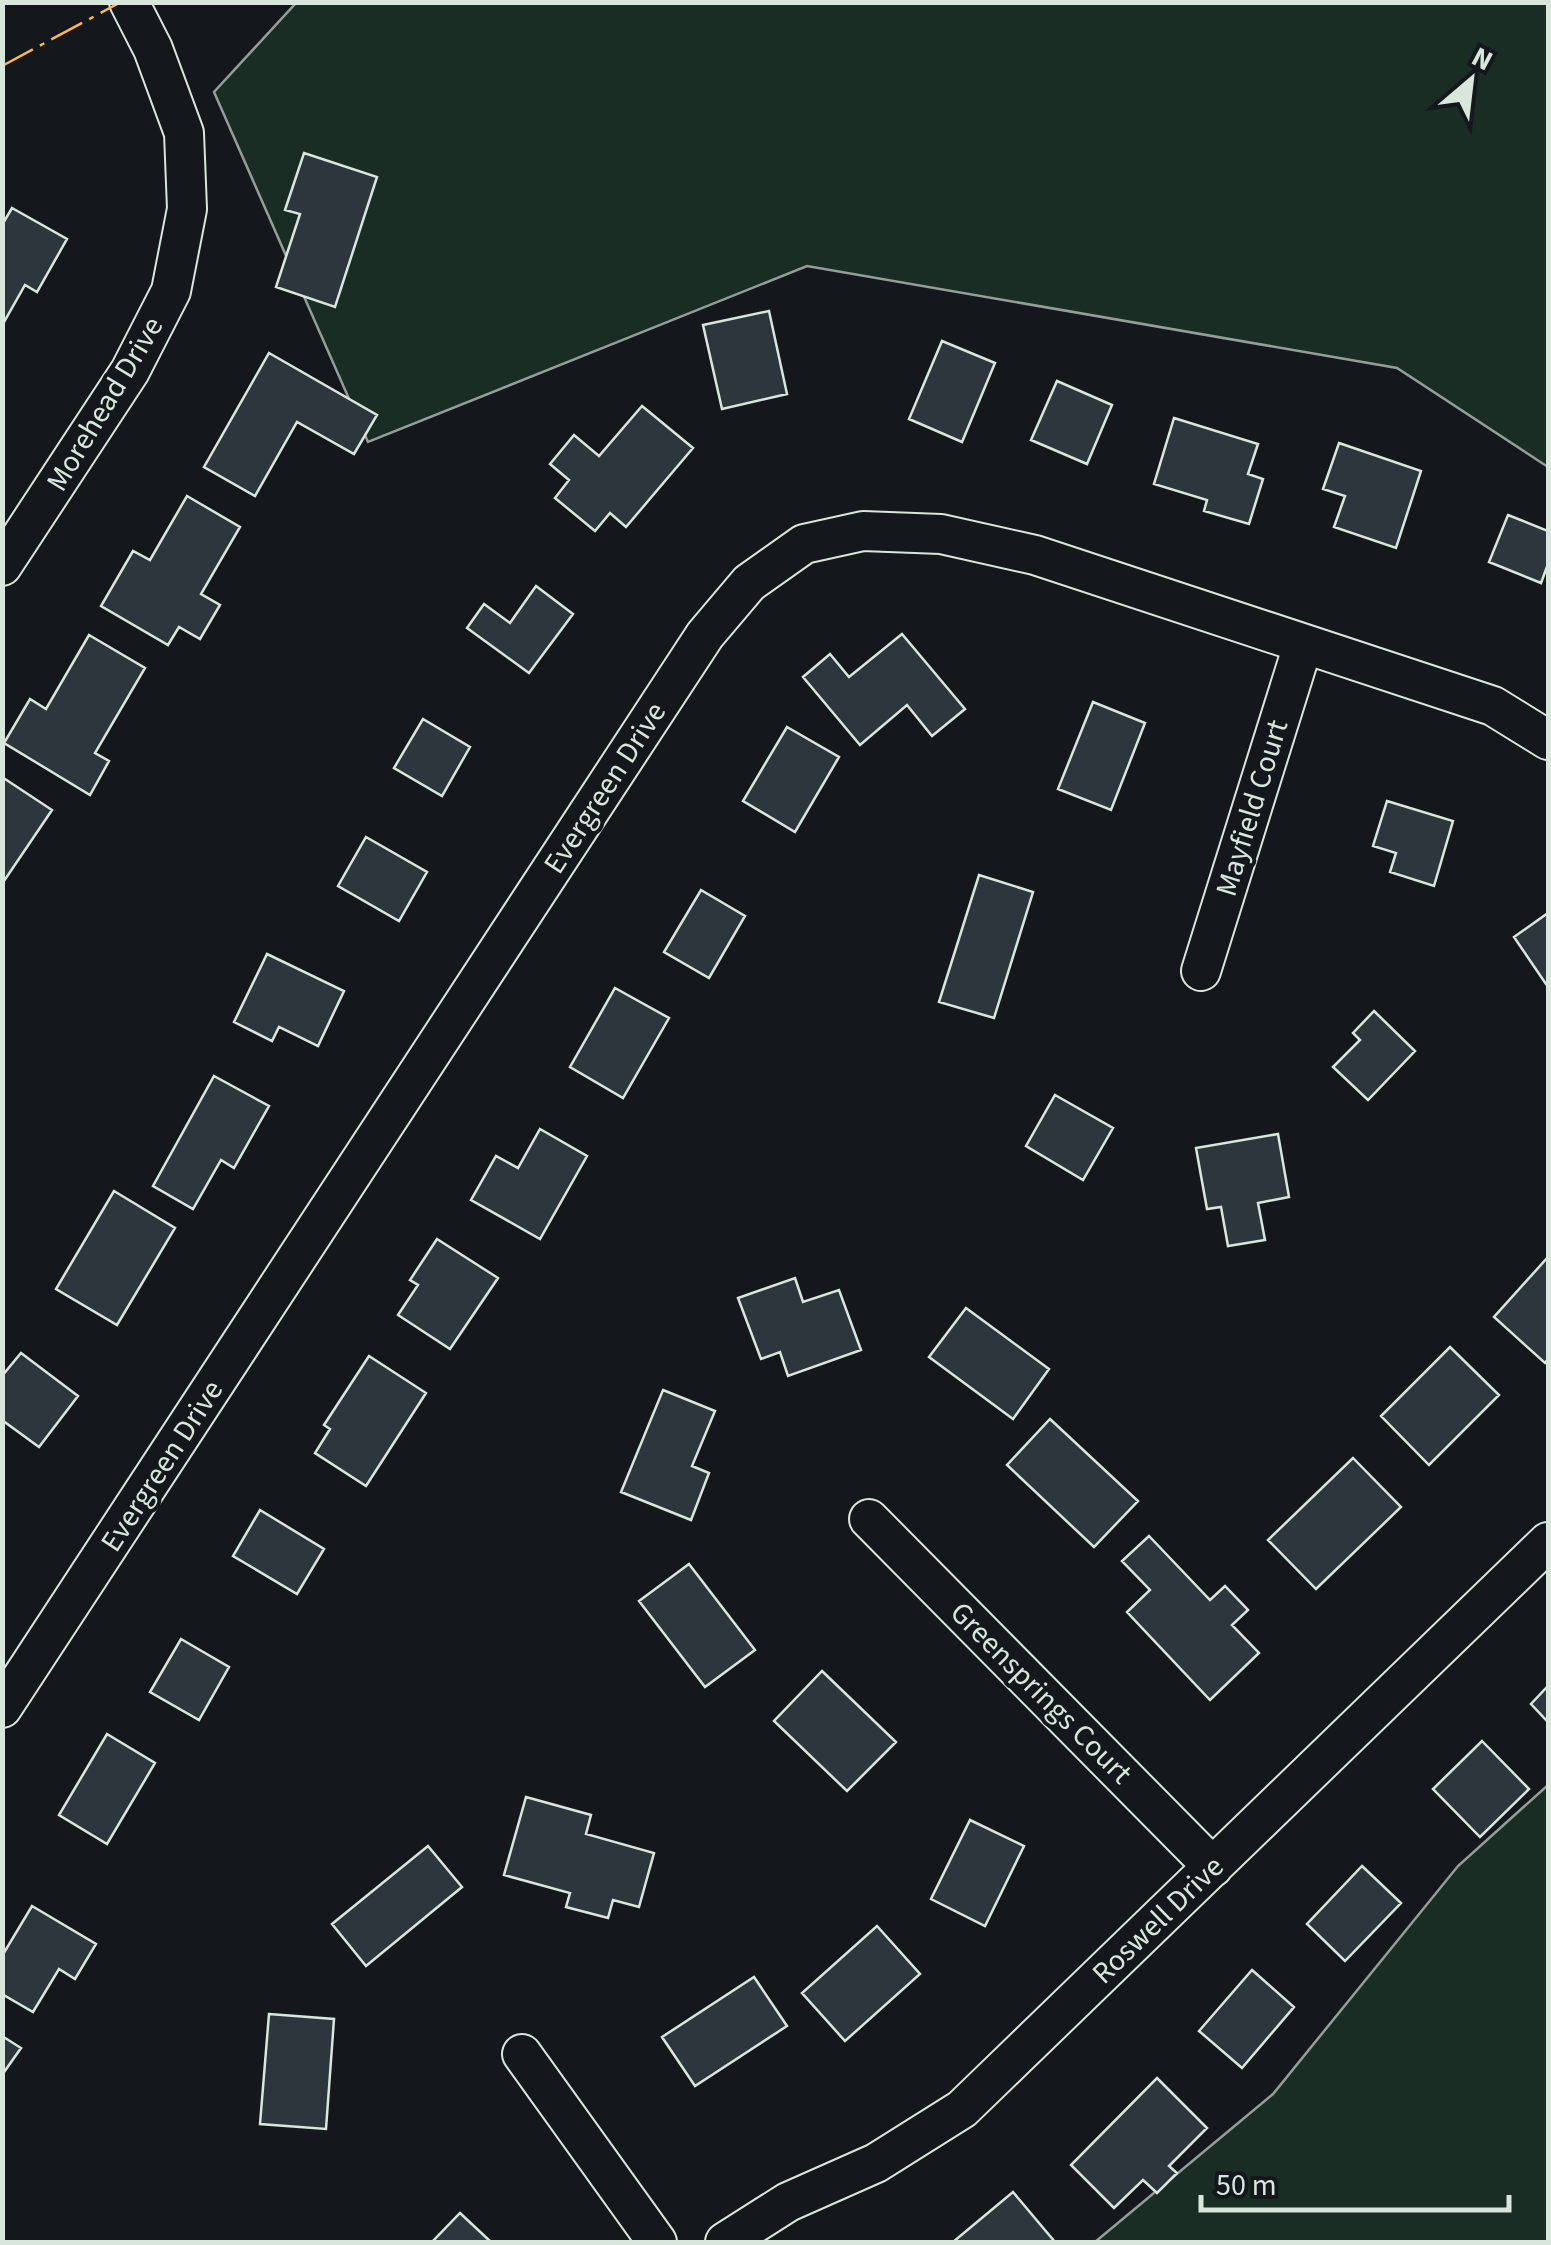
<svg xmlns="http://www.w3.org/2000/svg" width="1551" height="2245" font-family="'Source Sans 3',sans-serif">
<rect width="100%" height="100%" fill="#14181c"/>
<path fill="#1a2d24" stroke="#939e99" stroke-width="2.5" d="M296,3h1252v464l-151,-99 -590,-102 -439,176 -154,-350z
M1548,1785v457h-453l178,-148 185,-228z"/>
<path fill="#2c363c" stroke="#d8e6dc" stroke-width="2.5" d="M304,153l73,24 -42,130 -59,-20 24,-73 -15,-4z
M12,208l55,31 -30,53 -12,-7 -21,37 -2,-1v-96z
M769,311l18,83 -65,15 -19,-84z
M942,341l53,22 -33,79 -53,-23z
M269,353l108,62 -23,39 -57,-32 -42,74 -51,-29z
M1057,381l55,24 -25,59 -56,-24z
M642,406l51,42 -67,79 -16,-14 -15,18 -40,-33 14,-18 -19,-16 24,-29 25,21z
M1174,418l84,26 -10,30 15,5 -14,45 -45,-13 3,-11 -53,-16z
M1339,443l82,28 -25,77 -62,-21 11,-31 -22,-7z
M187,496l53,31 -39,67 19,11 -20,34 -21,-12 -11,18 -67,-39 32,-55 17,9z
M1508,515l40,16v33l-7,19 -52,-21z
M536,586l37,28 -44,59 -62,-45 17,-24 26,19z
M902,634l63,75 -33,27 -25,-31 -47,40 -57,-68 27,-23 19,23z
M89,635l56,33 -50,85 14,8 -19,34 -86,-52 26,-44 16,10z
M1093,702l52,21 -34,87 -53,-21z
M423,719l47,28 -28,49 -48,-28z
M787,727l52,30 -44,75 -52,-31z
M2,777l50,33 -50,74z
M1387,801l66,20 -19,65 -44,-14 6,-19 -23,-7z
M366,837l61,35 -28,49 -61,-35z
M979,875l54,17 -39,126 -55,-16z
M701,890l44,26 -36,62 -45,-26z
M1548,913v74l-34,-50z
M267,954l77,37 -26,55 -39,-19 -7,14 -38,-19z
M615,988l54,30 -46,80 -53,-31z
M1374,1011l41,40 -47,49 -35,-33 27,-27 -7,-7z
M214,1076l55,30 -35,62 -13,-8 -28,49 -40,-23z
M1055,1095l58,33 -30,52 -57,-34z
M540,1129l47,27 -47,83 -69,-39 25,-44 22,12z
M1278,1134l11,63 -31,6 7,37 -37,6 -7,-39 -14,2 -11,-61z
M114,1191l61,37 -58,97 -61,-36z
M437,1239l61,39 -48,71 -52,-34 20,-30 -8,-5z
M1548,1257v102l-3,4 -51,-46z
M795,1278l8,24 36,-12 22,60 -73,26 -8,-24 -19,7 -23,-61z
M966,1308l83,61 -36,50 -84,-62z
M1450,1347l49,48 -70,70 -48,-49z
M21,1353l57,43 -39,51 -37,-27v-44z
M369,1356l57,37 -60,93 -51,-33 15,-24 -6,-4z
M663,1390l52,21 -23,55 17,7 -18,47 -70,-28z
M1050,1419l88,82 -44,46 -87,-82z
M1353,1458l48,49 -85,82 -48,-49z
M260,1510l64,39 -27,45 -64,-38z
M1149,1536l61,64 15,-14 23,24 -16,15 27,28 -49,47 -83,-88 23,-22 -28,-29z
M689,1564l66,86 -50,37 -66,-86z
M181,1639l48,28 -30,53 -49,-28z
M822,1671l74,71 -49,49 -73,-70z
M1548,1686v36l-17,-18z
M107,1734l48,29 -48,81 -48,-29z
M1482,1741l47,48 -49,48 -47,-48z
M526,1797l65,18 -5,19 68,19 -15,54 -26,-7 -5,18 -42,-11 4,-14 -66,-18z
M970,1820l54,26 -39,80 -54,-27z
M428,1846l34,41 -96,79 -34,-42z
M1362,1866l39,37 -56,58 -38,-37z
M32,1906l64,38 -21,35 -16,-10 -26,43 -31,-18v-38z
M877,1926l43,48 -75,67 -43,-48z
M1252,1970l42,37 -52,61 -43,-37z
M754,1977l33,49 -92,60 -33,-49z
M269,2014l65,5 -8,110 -66,-5z
M2,2036l19,12 -19,27z
M1157,2078l50,50 -38,38 8,7 -20,20 -14,-13 -29,28 -43,-43z
M1013,2192l42,50h-102z
M460,2213l31,29h-59z"/>
<g fill="none" stroke-linecap="round" stroke-linejoin="round">
<defs>
<path id="minor" d="M2,566l128,-195 41,-80 16,-82 -3,-76 -31,-84 -24,-47
M1201,971l102,-326
M869,1519l344,348
M2,1708l703,-1073 44,-52 55,-39 59,-13 78,3 94,21 458,151 55,34
M522,2054l135,188
M725,2242l63,-40 88,-39 86,-54 586,-567"/>
</defs>
<use href="#minor" stroke="#d8e6dc" stroke-width="42"/>
<use href="#minor" stroke="#14181c" stroke-width="38"/>
<path stroke="#ffb74d" stroke-width="2.5" stroke-dasharray="35 8 5 8" stroke-linecap="butt" d="M2,66l119,-64"/>
</g>
<g text-anchor="middle" dominant-baseline="central" stroke-width="8" stroke-linejoin="round" paint-order="stroke">
<g font-size="30" fill="#d8e6dc" stroke="#14181c">
<text transform="translate(105 404) rotate(-59)">Morehead Drive</text>
<text transform="translate(605 788) rotate(-57)">Evergreen Drive</text>
<text transform="translate(1252 808) rotate(-73)">Mayfield Court</text>
<text transform="translate(162 1466) rotate(-57)">Evergreen Drive</text>
<text transform="translate(1041 1693) rotate(45)">Greensprings Court</text>
<text transform="translate(1158 1920) rotate(-44)">Roswell Drive</text>
</g>
</g>
<rect width="1551" height="2245" fill="none" stroke="#d8e6dc" stroke-width="10"/>
<g transform="translate(1471 80) rotate(28)" stroke="#14181c" stroke-width="8" paint-order="stroke">
<path d="M0-8L18 38L0 25L-18 38Z" fill="#d8e6dc"/>
<text y="-15" font-size="28" font-weight="bold" text-anchor="middle" fill="#d8e6dc">N</text>
</g>
<path d="M1201 2195v15h308v-15" fill="none" stroke="#d8e6dc" stroke-width="5"/>
<text x="1216" y="2195" font-size="30" fill="#d8e6dc" stroke="#14181c" stroke-width="8" paint-order="stroke">50 m</text>
</svg>
